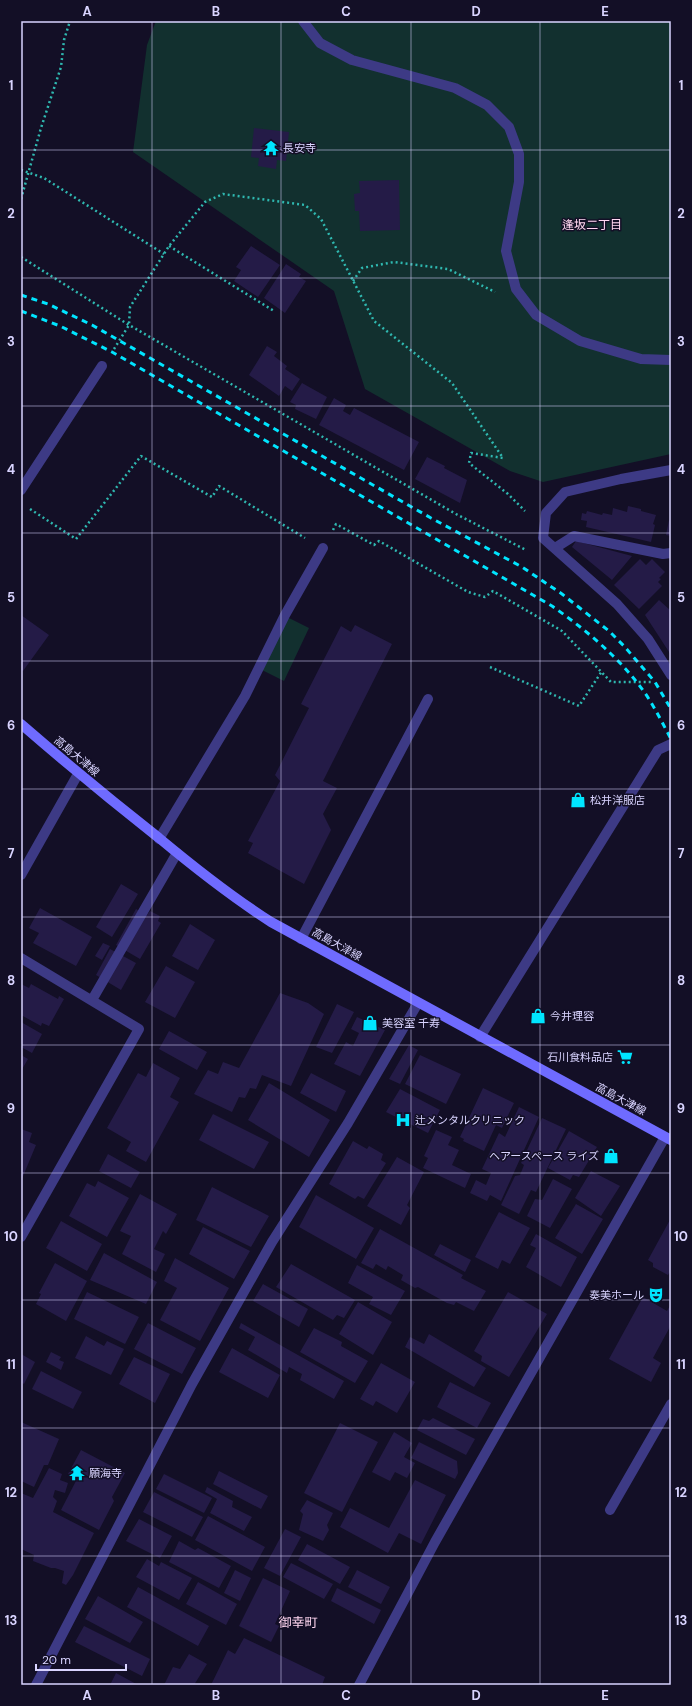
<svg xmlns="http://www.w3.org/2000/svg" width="692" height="1706" font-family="'DM Sans','Noto Sans JP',sans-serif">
<rect width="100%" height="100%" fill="#130f26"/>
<path fill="#12302f" d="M156,21h515v433l-128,28 -33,-11 -145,-82 -31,-98 -201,-139 14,-107z
M287,617l22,11 -25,53 -22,-11z"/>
<path fill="#241b47" d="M254,128l35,4 -3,29 -9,-1 -1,9 -18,-3 1,-8 -8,-1z
M399,180l1,50 -40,1 -1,-20h-4l-1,-17 6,-1 -1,-12z
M251,246l29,19 -22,32 -24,-16 7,-11 -5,-3z
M286,264l15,10 -2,3 7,4 -21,32 -21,-15z
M267,346l10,6 -3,4 13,10 -2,3 15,10 -8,12 -7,-5 -6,10 -30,-21z
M302,383l25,14 -11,22 -21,-10 1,-4 -6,-3z
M334,398l12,7 -3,6 7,4 4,-7 65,34 -15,28 -85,-45z
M427,457l18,9 -1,2 23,12 -7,23 -45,-24z
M628,506l13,3v2l15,4 -3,9 2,1 -4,17 -65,-15 1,-6 -6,-1 1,-7 4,1 1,-3 15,4 1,-2 9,2 1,-7 14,4z
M669,520l2,1v15l-5,-1z
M576,541l56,15 -20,24 -40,-33z
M640,559l6,6 6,-6 13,13 -6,6 2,1 -3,3 4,4 -23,23 -25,-24z
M659,600l12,11v44l-26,-40z
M21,615l28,20 -26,36 -2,-1z
M355,625l37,19 -69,137 14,7 -14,26 8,16 -27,54 -56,-31 5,-10 -5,-2 32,-60 -5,-6 34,-67 -8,-4 40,-78 10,6z
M121,884l17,10 -26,43 -16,-10z
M40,908l52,29 -16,29 -43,-23 6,-10 -10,-5z
M136,909l11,6 3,-4 10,5 -2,5 3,2 -21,36 -24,-14z
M190,924l25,16 -17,30 -26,-14z
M103,943l7,3 -8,14 -7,-4z
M110,949l26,14 -15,27 -25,-15z
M166,966l29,16 -20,36 -30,-16z
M21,984l8,4 2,-4 27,15 1,-3 5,3 -15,27 -7,-3 -1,3 -20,-11z
M280,993l28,10 16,11 -33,72 -29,-11 -6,14 -6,-1 -5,10 -6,-1 -7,15 -38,-18 14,-24 10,4 5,-12 16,6z
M337,1004l17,8 -22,41 -16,-6z
M357,1017l28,13 -25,46 -26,-12 12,-22 7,4 6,-13 -8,-4z
M21,1022l21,12 -10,19 -11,-6z
M169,1031l38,21 -10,18 -38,-21z
M409,1045l9,5 -18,34 -11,-5z
M21,1055l7,4 -7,12z
M420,1055l41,19 -15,30 -41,-20z
M153,1063l27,15 -10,19 9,5 -33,60 -20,-11 5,-9 -24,-14 31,-55 8,4z
M311,1073l35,18 -10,21 -36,-19z
M269,1083l61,37 -21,37 -61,-37z
M483,1088l31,15 -12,25 -6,-3 -12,26 -21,-10 1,-2 -4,-2z
M400,1089l40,21 -12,23 -42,-21z
M519,1107l20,10 -38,84 -11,-6 -3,6 -17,-8 6,-13 10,5 5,-12 -9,-4 17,-36 6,4z
M213,1114l56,28 -15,27 -55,-29z
M542,1118l24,11 -30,63 -5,-2 -12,24 -18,-9 14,-29 5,-1 4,-10 -3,-2z
M21,1129l11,4 -3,9 7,3 -15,36z
M436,1130l16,7 -4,8 11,5 -7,15 19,9 -6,14 -42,-20 5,-10 -4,-2z
M569,1131l28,16 -18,30 -6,-2 -3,5 -22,-12z
M353,1141l14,8 2,-3 14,8 -2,6 5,3 -22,36 -6,-3 -3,3 -26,-15z
M108,1154l32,18 -9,16 -32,-17z
M397,1157l27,15 -17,33 3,3 -9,17 -34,-19z
M591,1171l29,15 -19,30 -26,-18z
M553,1179l19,10 -22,39 -23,-12 8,-17 7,1z
M98,1181l31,17 -22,39 -38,-21 18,-33 8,4z
M212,1187l57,29 -18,31 -55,-27z
M140,1194l37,20 -11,20 -3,-3 -9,18 11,5 -9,18 -34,-18 9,-18 -11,-5z
M316,1195l58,33 -18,31 -57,-32z
M576,1204l27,15 -21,35 -27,-16z
M499,1212l31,16 -20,36 -8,-4 -4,9 -23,-12z
M671,1218v52l-3,5 -15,-8v-4l-5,-3z
M61,1221l41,23 -15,27 -41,-23z
M203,1227l47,24 -16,28 -45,-25z
M380,1229l83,46 -2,3 25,13 -12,20 -18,-9 -2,3 -7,-2 -29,-16 -3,1 -14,-8 2,-5 -15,-9 -2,4 -10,-6 -3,5 -12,-6z
M536,1234l41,23 -16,30 -35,-20 10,-19 -6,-3z
M440,1244l31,16 -6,12 -31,-17z
M104,1253l53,29 -11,22 -56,-24z
M175,1258l54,30 -29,53 -40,-21 17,-32 -13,-7z
M55,1263l32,18 -21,40 -30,-17 5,-10 -2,-1z
M291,1264l64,36 -11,18 -7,-3 -4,5 -57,-33z
M357,1265l48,26 -14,24 -22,-11 4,-7 -25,-14z
M263,1284l45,25 -9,18 -46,-26z
M87,1292l52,25 -14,27 -51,-25z
M508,1292l39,22 -38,63 -28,-16 1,-5 -8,-5z
M643,1297l24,14 4,-7v21l-18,33 8,5 -10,19 -42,-23z
M358,1302l34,20 -19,33 -34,-21z
M148,1323l48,25 -14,26 -48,-25z
M241,1323l103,58 -10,18 -34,-19 2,-6 -13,-7 -2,6 -39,-23 7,-13 -16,-9z
M314,1328l28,14 -1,4 27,15 -13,22 -55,-31z
M429,1334l57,34 -12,19 -69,-40 5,-10 14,7z
M86,1336l18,10 3,-5 17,8 -13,26 -36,-17z
M232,1348l48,27 -12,23 -49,-26z
M51,1352l10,5 -2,3 5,2 -3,8 -15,-8z
M21,1354l14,8 -11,22 -3,-2z
M134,1357l36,17 -15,29 -36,-19z
M381,1363l34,19 -18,31 -21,-12 -3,5 -13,-7z
M41,1371l41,21 -9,17 -41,-20z
M450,1382l41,21 -14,25 -40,-21z
M433,1418l42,21 -9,16 -49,-25 6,-11 6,2z
M21,1422l38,17 -11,26h-4l-10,22 -13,-6z
M340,1423l38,19 -36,70 -38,-19z
M394,1432l18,11 -8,14 11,6 -8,15 -12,-6 -5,9 -18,-9z
M419,1442l38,19 1,12 -3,6 -44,-21z
M81,1450l44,23 -13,24 2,4 -15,29 -38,-20 16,-31 -9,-5z
M49,1468l13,6 -2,6 8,3 -3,10 -10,-3 -2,7 4,4 -4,11 41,21 -21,42 -7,10 -4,-2 2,-12 -9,-3h-4l-18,-7 1,-6 -13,-6v-56l12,5z
M219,1471l49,25 -7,13 -48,-25z
M164,1474l48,24 -8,15 -48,-24z
M415,1480l31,15 -25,49 -22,-11 -11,20 -48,-26 10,-19 39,20z
M207,1487l26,14 -1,6 20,10 -8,14 -34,-18 7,-14 -12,-7z
M154,1492l49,25 -11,20 -49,-25z
M307,1500l26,13 -6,12 2,5 -6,11 -24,-11 4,-16 -3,-3z
M208,1516l57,31 -13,24 -57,-31z
M139,1519l33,17 -12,22 -34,-17z
M285,1529l16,8 -21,39 -16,-8z
M179,1541l16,9 3,-2 33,18 -12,22 -50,-26z
M307,1544l43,23 -10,17 -42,-24z
M147,1559l12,7 2,-4 31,16 -13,22 -43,-23z
M291,1563l42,21 -9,15 -41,-22z
M235,1570l16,8 -11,23 -16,-8z
M357,1570l33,17 -9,17 -33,-17z
M263,1578l27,13 -15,33 4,2 -8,16 -32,-16z
M198,1582l39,22 -11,21 -40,-21z
M138,1587l71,39 -11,20 -71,-39z
M337,1588l44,22 -7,14 -43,-23z
M98,1596l45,26 -13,21 -45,-24z
M84,1626l66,33 -8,17 -67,-34z
M244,1638l81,39 -3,8h-111l17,-35 7,4z
M189,1654l18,10 -13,21h-30l9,-18 7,2z
M116,1673l22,12h-28z"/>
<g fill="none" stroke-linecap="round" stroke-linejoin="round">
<path stroke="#2fb8b0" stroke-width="2.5" stroke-dasharray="2 3" stroke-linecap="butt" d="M21,170l23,8 120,76
M21,199l20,-71 20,-61 3,-27 6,-19
M169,246l105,65
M21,257l108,68 327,189 70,36
M353,281l9,-13 32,-6 54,7 47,23
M114,349l15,-24 1,-18 39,-61 36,-44 18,-8 82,11 16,14 53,102 78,62 51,75 -32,-5 -2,10 39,31 17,17
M30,509l46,30 65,-83 71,41 7,-11 86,52
M333,530l3,-6 38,21 5,-4 89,51 17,5 8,-6 69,40 49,51h40
M490,667l89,39 23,-35"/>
<path stroke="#3d3a85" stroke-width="10" d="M555,548l19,-12 89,18 8,-1
M159,839l86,-143 40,-81 38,-67
M301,939l127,-240
M610,1510l61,-106"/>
<path stroke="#3d3a85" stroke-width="10" d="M303,21l17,22 32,17 103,28 32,17 22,22 10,27v28l-13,69 10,38 20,26 44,26 61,18 30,1
M671,470l-50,9 -56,13 -19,21 -3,25 74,66 31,35 23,36
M21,490l81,-124
M21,875l57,-101
M21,958l118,71 -118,208
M92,1000l85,-147
M480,1037l178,-287 13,-6
M36,1685l156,-301 80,-142 76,-119 70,-120
M359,1685l76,-143 230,-405"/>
<path stroke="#6f6bff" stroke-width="10" d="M21,724c45,39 91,77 138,114 36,30 73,59 112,84l400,218"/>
<path stroke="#00e5ff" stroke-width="3" stroke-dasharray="6 5" stroke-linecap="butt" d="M21,295l27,9 44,21 339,193 91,49 40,27 47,37 15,15 31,36 16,27
M21,311l39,15 52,26 440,254c34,24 68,52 93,87 10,15 18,31 26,46"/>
</g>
<path fill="none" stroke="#d9d4ff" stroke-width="1" stroke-opacity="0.55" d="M152,21v1664M281,21v1664M411,21v1664M540,21v1664M21,150h650M21,278h650M21,406h650M21,533h650M21,661h650M21,789h650M21,917h650M21,1045h650M21,1173h650M21,1300h650M21,1428h650M21,1556h650"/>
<defs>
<symbol id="temple-bare" viewBox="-9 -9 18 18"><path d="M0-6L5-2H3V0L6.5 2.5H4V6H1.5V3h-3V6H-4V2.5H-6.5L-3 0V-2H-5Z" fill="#00e5ff" stroke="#130f26" stroke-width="2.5" paint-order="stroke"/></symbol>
<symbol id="shop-bare" viewBox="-9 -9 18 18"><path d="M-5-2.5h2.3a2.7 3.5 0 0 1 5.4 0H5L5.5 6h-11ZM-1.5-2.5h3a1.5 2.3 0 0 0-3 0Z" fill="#00e5ff" stroke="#130f26" stroke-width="2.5" paint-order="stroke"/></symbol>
<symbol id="supermarket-bare" viewBox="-9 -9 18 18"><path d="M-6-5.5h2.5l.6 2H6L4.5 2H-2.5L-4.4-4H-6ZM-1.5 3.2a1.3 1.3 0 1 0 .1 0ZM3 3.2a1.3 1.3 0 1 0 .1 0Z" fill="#00e5ff" stroke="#130f26" stroke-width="2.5" paint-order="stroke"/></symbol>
<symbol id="hospital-bare" viewBox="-9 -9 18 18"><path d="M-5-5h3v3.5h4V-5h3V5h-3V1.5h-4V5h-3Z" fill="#00e5ff" stroke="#130f26" stroke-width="2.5" paint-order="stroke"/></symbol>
<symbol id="theatre-bare" viewBox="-9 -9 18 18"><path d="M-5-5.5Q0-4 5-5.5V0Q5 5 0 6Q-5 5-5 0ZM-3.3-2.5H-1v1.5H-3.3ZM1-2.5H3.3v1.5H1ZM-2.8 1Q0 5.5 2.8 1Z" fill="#00e5ff" stroke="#130f26" stroke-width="2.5" paint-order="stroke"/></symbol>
</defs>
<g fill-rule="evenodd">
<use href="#temple-bare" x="260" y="137" width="22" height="22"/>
<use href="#shop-bare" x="567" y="789" width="22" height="22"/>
<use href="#shop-bare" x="527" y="1005" width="22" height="22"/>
<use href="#shop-bare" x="359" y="1012" width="22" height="22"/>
<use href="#supermarket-bare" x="614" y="1046" width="22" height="22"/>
<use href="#hospital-bare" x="392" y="1109" width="22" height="22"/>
<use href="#shop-bare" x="600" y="1145" width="22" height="22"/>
<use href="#theatre-bare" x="645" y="1284" width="22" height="22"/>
<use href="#temple-bare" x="66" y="1462" width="22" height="22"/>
</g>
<g text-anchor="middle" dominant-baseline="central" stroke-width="3" stroke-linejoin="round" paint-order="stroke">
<g font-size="11" fill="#d9d4ff" stroke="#130f26" text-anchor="start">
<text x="283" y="148">長安寺</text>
<text x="590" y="800">松井洋服店</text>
<text x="550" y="1016">今井理容</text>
<text x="382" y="1023">美容室 千寿</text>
<text x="613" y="1057" text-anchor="end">石川食料品店</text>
<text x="415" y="1120">辻メンタルクリニック</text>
<text x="599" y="1156" text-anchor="end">ヘアースペース ライズ</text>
<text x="644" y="1295" text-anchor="end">奏美ホール</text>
<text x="89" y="1473">願海寺</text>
</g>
<g font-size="11" fill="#d9d4ff" stroke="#130f26">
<text transform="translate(77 756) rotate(40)">高島大津線</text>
<text transform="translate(337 944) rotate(29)">高島大津線</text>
<text transform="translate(621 1099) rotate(28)">高島大津線</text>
</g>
<g font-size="12" fill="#ffd6f0" stroke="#130f26">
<text x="592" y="225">逢坂二丁目</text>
</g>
<g font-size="13" fill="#ffd6f0" stroke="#130f26">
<text x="298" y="1622">御幸町</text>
</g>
</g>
<rect width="692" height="1706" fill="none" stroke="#130f26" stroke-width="44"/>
<path d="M36 1664v6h90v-6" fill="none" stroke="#d9d4ff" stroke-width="2"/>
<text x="42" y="1664" font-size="12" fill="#d9d4ff" stroke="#130f26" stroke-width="3" paint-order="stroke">20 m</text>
<rect x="22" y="22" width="648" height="1662" fill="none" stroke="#d9d4ff" stroke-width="1.5"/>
<g font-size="13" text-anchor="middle" font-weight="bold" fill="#d9d4ff">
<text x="87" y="16">A</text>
<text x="216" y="16">B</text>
<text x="346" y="16">C</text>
<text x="476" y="16">D</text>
<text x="605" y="16">E</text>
<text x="11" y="90">1</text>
<text x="681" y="90">1</text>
<text x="11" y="218">2</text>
<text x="681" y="218">2</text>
<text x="11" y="346">3</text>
<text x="681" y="346">3</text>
<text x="11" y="474">4</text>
<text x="681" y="474">4</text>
<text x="11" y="602">5</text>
<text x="681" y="602">5</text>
<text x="11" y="730">6</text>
<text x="681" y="730">6</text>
<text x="11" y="858">7</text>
<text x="681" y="858">7</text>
<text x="11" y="985">8</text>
<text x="681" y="985">8</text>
<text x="11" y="1113">9</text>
<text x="681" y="1113">9</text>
<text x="11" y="1241">10</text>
<text x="681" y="1241">10</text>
<text x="11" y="1369">11</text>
<text x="681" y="1369">11</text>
<text x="11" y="1497">12</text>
<text x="681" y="1497">12</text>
<text x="11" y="1625">13</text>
<text x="681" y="1625">13</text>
<text x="87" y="1700">A</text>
<text x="216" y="1700">B</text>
<text x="346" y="1700">C</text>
<text x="476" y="1700">D</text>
<text x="605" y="1700">E</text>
</g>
</svg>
